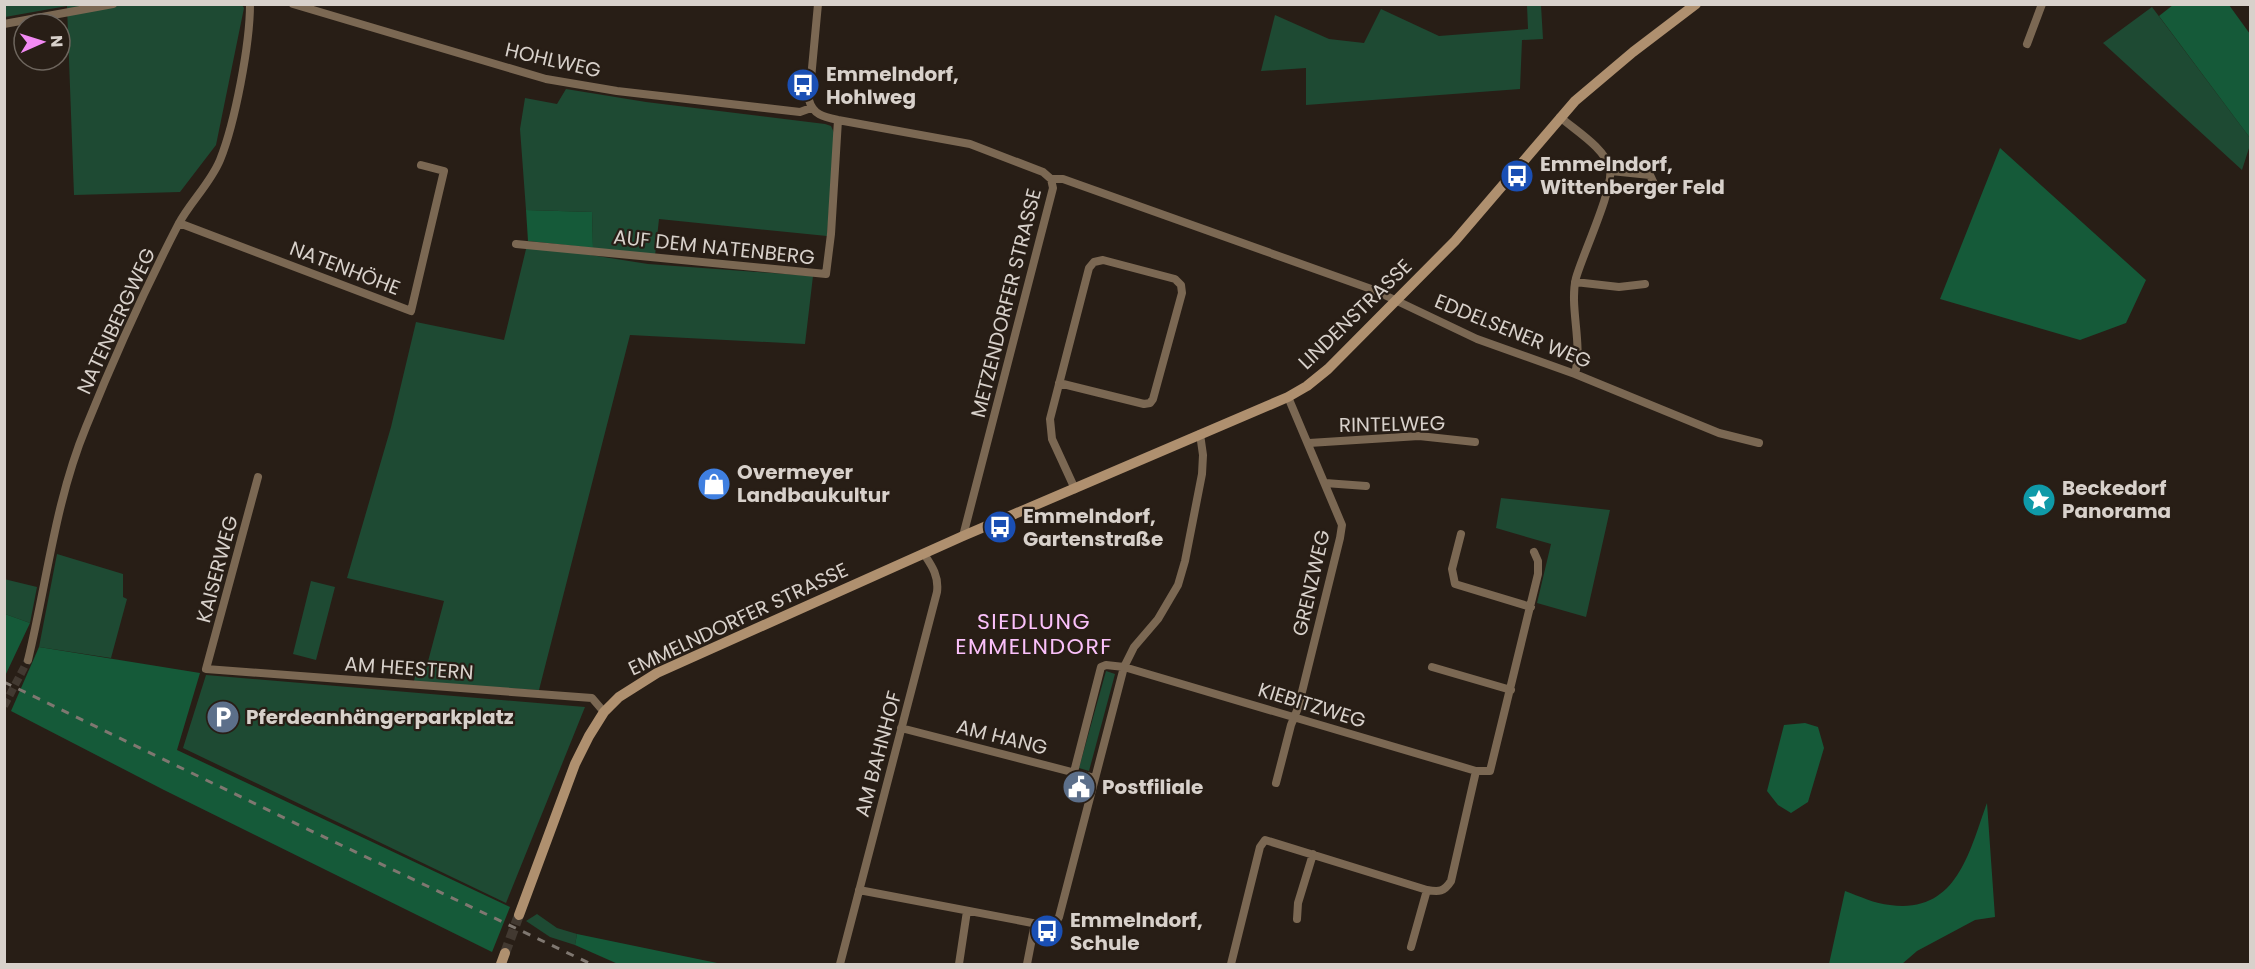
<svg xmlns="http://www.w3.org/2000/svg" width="2255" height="969" font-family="Poppins,sans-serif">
<rect width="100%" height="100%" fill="#281e16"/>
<path fill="#1e4a33" d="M5,5h237l2,3 -28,137 -36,47 -106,3 -7,-189 -62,11z
M1527,5h14l2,34 -21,1 -2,49 -214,16v-37l-45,3 14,-56 54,24 35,4 17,-34 58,27 89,-7z
M2152,7l98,131v7l-8,25 -139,-127z
M566,89l80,13 179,22 6,2 4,9 -8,101 -168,-17 -4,37 -62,-8 -1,-36 -66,-2 -6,-81 5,-31 32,6z
M527,245l121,19 165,12 -8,68 -175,-9 -91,355 -120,-7 -5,-2 3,-14 9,2 18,-68 -97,-23 44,-151 25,-105 88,18z
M1501,498l109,12 -24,107 -49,-14 14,-59 -55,-16z
M57,554l66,20v23l4,2 -16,59 -72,-11z
M4,579l33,8 -7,36 -25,-9z
M311,581l24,6 -19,73 -23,-6z
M1106,671l9,3 -26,97 -10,-3z
M206,675l379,32 -79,196 -323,-155z
M537,914l20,14 20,6 -2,11 -25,-8 -24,-16z"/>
<path fill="#155a39" d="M2173,5h56l21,29v104l-91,-122z
M2000,148l146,132 -20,43 -46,17 -140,-41z
M526,210l66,2 1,36 -65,-7z
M5,614l25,9 -25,53z
M39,647l161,26 -23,77 333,157 -18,45 -328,-162 -153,-79z
M1805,723l13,4 6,21 -16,54 -17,11 -13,-8 -11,-14 17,-66z
M1987,803l8,114 -20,3 -58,31 -15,13h-73l16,-73c14,5 30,13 45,14 67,9 79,-53 97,-102z
M577,934l145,30h-104l-43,-19z"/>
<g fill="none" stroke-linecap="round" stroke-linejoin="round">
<path stroke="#423931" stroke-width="8" stroke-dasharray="8 4" stroke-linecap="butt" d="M4,706l24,-46"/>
<path stroke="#423931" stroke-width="10" stroke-dasharray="10 5" stroke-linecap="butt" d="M505,953l14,-38"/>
<path stroke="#7b6853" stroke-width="8" d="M293,4l253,75 71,12 183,21 11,-4
M818,4l-9,96c4,15 15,17 29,20l132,24 73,28 8,7 2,9 -90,348
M4,24l109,-20
M2027,44l15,-40
M1560,117c16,14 45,31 50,52 4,19 -28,87 -34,109 -7,29 7,65 -1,96
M1611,171l39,4 6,13
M1051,179h12l311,111 103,49 98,35 144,59 40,10
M179,223l232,88 33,-140 -23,-6
M516,244l310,30 5,-40 7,-114
M1575,282l44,5 26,-3
M1059,383l85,21 6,-1 3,-4 29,-106 -1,-8 -6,-6 -72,-19 -9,2 -5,6 -39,151 2,20 23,50
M1309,443l110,-7 56,6
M258,477l-52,192 386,29 12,14
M1325,483l41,3
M1461,534l-9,35 3,15 76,23
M28,660c19,-78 27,-158 58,-233 27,-67 59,-138 92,-202 12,-23 32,-41 42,-65 15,-37 30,-116 30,-156
M1432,667l79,23
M901,728l194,50
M1074,772l27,-105 5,-2 18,2c118,34 234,70 352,104h14l48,-197v-13l-4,-9
M1276,783l15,-58 7,-17 42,-170 2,-13 -54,-128
M859,890l189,36 7,-2 4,-7 65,-250 10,-20 24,-28 20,-34 7,-24 17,-87 1,-19 -3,-21
M1297,919l1,-16 15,-49
M1411,947l16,-57
M840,964l97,-372c2,-16 -5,-26 -13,-38
M959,964l8,-53
M1027,964l8,-41
M1231,964l29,-117 5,-7 162,50c12,2 17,2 24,-9l25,-110"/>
<path stroke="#af906f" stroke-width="10" d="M519,915l56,-151 14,-28 15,-24 15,-15 38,-24 306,-137 325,-139 19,-11 21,-17 127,-128 120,-140 58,-49 63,-48
M501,964l4,-11"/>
<path stroke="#7f7770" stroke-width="3" stroke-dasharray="8 8" stroke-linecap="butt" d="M4,682l299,145 288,137"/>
</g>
<defs>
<symbol id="bus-disc" viewBox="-11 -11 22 22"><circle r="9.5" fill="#1a4fb4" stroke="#281e16"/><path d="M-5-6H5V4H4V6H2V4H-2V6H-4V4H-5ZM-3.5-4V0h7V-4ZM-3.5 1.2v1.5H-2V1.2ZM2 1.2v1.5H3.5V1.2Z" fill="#fff"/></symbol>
<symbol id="shop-disc" viewBox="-11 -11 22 22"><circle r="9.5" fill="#3f7fe0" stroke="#281e16"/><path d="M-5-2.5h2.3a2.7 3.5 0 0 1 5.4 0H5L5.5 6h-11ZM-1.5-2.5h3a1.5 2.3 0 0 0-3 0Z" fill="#fff"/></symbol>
<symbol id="sight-disc" viewBox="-11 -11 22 22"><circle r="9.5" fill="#0f9aa8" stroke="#281e16"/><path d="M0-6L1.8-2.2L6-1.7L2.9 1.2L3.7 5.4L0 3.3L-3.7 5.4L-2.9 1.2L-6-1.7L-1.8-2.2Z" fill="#fff"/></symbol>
<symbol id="parking-disc" viewBox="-11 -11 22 22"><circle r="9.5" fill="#5c6f8a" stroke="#281e16"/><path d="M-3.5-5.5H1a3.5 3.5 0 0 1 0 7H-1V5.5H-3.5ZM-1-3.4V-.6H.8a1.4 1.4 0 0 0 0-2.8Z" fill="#fff"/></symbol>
<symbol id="civic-disc" viewBox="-11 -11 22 22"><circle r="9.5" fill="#5c6f8a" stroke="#281e16"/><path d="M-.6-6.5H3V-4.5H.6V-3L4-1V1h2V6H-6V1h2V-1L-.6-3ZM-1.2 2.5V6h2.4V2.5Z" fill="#fff"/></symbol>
</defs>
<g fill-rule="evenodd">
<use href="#bus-disc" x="784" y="66" width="38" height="38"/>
<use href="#bus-disc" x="1498" y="157" width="38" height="38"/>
<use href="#shop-disc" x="695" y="465" width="38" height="38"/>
<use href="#sight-disc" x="2020" y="481" width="38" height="38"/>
<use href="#bus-disc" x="981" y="508" width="38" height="38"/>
<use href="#parking-disc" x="204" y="698" width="38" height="38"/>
<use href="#civic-disc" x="1060" y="768" width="38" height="38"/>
<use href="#bus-disc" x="1028" y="912" width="38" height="38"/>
</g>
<g text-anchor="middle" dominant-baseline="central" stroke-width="4.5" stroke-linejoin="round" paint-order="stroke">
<g font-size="20" fill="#d8d1cb" stroke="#281e16">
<text transform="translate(553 60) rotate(13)">HOHLWEG</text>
<text transform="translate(714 247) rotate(6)">AUF DEM NATENBERG</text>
<text transform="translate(345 268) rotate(21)">NATENHÖHE</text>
<text transform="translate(1006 303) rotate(-76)">METZENDORFER STRASSE</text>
<text transform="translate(1355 314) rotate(-44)">LINDENSTRASSE</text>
<text transform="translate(116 321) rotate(-65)">NATENBERGWEG</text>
<text transform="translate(1513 331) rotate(22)">EDDELSENER WEG</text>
<text transform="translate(1392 424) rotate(-1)">RINTELWEG</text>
<text transform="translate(217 569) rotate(-75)">KAISERWEG</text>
<text transform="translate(1311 583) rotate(-77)">GRENZWEG</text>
<text transform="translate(738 619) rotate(-25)">EMMELNDORFER STRASSE</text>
<text transform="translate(409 668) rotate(4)">AM HEESTERN</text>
<text transform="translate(1312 705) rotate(17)">KIEBITZWEG</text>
<text transform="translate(1002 737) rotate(14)">AM HANG</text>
<text transform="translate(878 754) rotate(-75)">AM BAHNHOF</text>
</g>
<g font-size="20" font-weight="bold" fill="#d8d1cb" stroke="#281e16" text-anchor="start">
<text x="826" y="74">Emmelndorf,<tspan x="826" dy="23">Hohlweg</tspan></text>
<text x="1540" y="164">Emmelndorf,<tspan x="1540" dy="23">Wittenberger Feld</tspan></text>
<text x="737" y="472">Overmeyer<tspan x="737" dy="23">Landbaukultur</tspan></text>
<text x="2062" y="488">Beckedorf<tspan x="2062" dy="23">Panorama</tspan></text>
<text x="1023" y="516">Emmelndorf,<tspan x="1023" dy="23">Gartenstraße</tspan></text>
<text x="246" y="717">Pferdeanhängerparkplatz</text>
<text x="1102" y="787">Postfiliale</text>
<text x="1070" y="920">Emmelndorf,<tspan x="1070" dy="23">Schule</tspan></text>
</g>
<g font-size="22" letter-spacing="1.5" fill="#fbc1fb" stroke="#281e16">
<text x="1034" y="621">SIEDLUNG<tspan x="1034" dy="25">EMMELNDORF</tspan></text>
</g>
</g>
<rect width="2255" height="969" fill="none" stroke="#d8d1cb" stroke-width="12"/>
<g transform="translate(42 42) rotate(87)"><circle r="28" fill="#281e16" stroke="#6e665e" stroke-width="1.5"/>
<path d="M0-4.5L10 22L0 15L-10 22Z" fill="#f28af3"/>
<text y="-9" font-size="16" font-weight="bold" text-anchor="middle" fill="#d8d1cb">N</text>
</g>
</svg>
